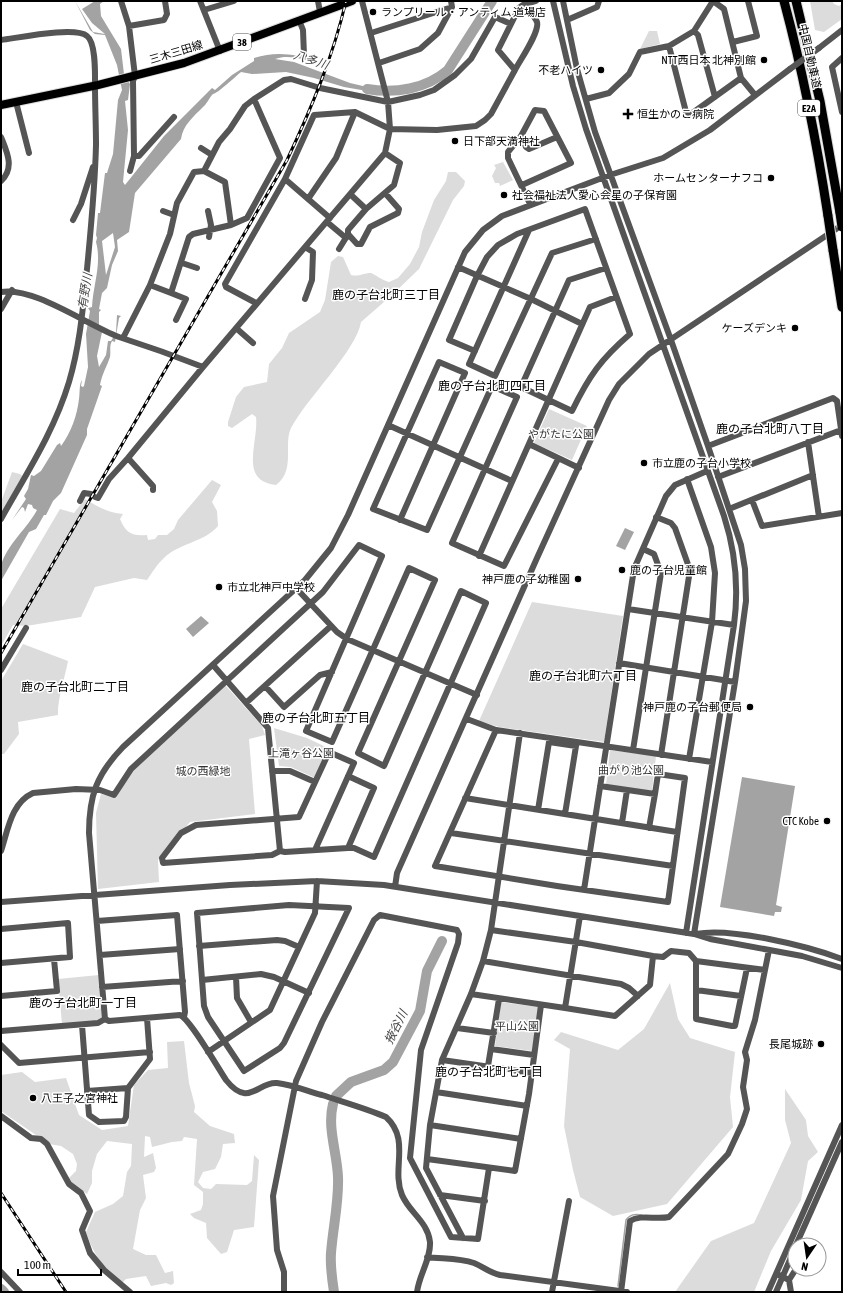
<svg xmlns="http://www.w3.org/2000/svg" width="843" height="1293" font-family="'Asap Condensed','Noto Sans JP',sans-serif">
<rect width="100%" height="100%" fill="#fff"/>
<path fill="#dcdcdc" d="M810,1h22l2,3 5,2 3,-2v15l-18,13 -9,-2z
M649,31h8l3,13 -20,5z
M503,162l10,18 -13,6 -1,-3h-4l-3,-7 4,-8 -2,-3z
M448,172h8l9,9 -1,5 -11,14 -34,69 -27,26 -31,27c-5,29 -54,76 -70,106 -8,16 5,42 -15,57 -38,-4 -17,-43 -20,-68l-4,-3 -20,14 -4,-2v-4l8,-25 8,-10 23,-5 2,-18 13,-16 7,-15 31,-21 5,-12 6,-38 7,-6 5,1 8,18c8,2 12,-2 20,-2 1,0 13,8 18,9l9,-4 12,-14 9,-17 3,-15 12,-32 12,-19z
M549,409l38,17 -15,34 -38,-17z
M12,472l8,2 2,2 -21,38v-12z
M212,480l9,5 -9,17 5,9 1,15c-13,16 -39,17 -54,32 -7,6 -12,15 -17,22l-13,-2 -39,9 -14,30 -55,9 -13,-1 -12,21v-37l59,-100 14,4 11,-14c12,7 23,14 38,15l-3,5c6,14 11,17 27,16l1,5 7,-1 3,-4h9l7,-6 4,-9z
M532,602l91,14 -19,126 -105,-15 -20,-6z
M23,644l45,17c-3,16 -11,40 -10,54l-40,7 1,12 -15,20h-3v-73z
M225,685l37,41 3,9 -16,4 6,75 -65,8 -32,38 1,22 -61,7 -2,-76 5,-19 15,4 16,-28z
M274,728l33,10 21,10 -13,30 -24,-11 -12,-1z
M610,750l46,6 -4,35 -46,-6z
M99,975l4,46 -41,3 -4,-45z
M670,983l8,36 12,19 45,14 -5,45 3,30 -66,77 -54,12 -33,-19 -7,-27 -9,-44 6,-77 -16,-9 7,-8 57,18 26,-21z
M501,1002l38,5 -7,44 -37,-5z
M184,1041l5,42 6,23 -1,6 16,14 24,8 1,9 -12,1 -2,13 -6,12 -12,3 -5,10 5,6 8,1 5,-5 31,1 5,-4 2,-26 5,5 -5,67 -20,3 -7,22 -6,2 -14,-16 -1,-15 -12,-5 -4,-4 11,-4 2,-6v-12l-9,-7 3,-46 -13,-2 -2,4 -10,1 -20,5 -2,-10 -5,-1 -1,21 9,-4 3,15 -2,4 -11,3 3,23 -6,12 -7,39 13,6h10l9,18 8,-2 1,12 -3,2 -5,-2 -15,3 -5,-10 -20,3 -4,4c-18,-13 -29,-30 -36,-51l9,-20 18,-8 10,-8 4,-24 4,-6 1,-22 -25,-3 -10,13 -5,17v12l-5,11 -17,-11 -2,-4 8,-8 1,-7 -4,-10 -12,-8 -12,-2 -48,-33v-36l21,-3 13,10 31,-4 13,37 23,15 26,-4 6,-41 14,-15 20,-2 -1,-26z
M785,1089l21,31 2,16 10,16 -10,9 -7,39 -30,51 -17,41h-79l36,-51 43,-18 37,-80 -6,-23z"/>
<path fill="#a3a3a3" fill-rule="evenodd" d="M75,1l18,31 12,2 -13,-11 -10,-14 13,-8h9l-4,3 1,12 20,33 3,25 6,10 -2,16 -3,1 3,29 -5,52 2,3 39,-49 48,-48 3,2 17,-15 22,-14v-3c22,-7 41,-4 63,3l-1,2c-12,-4 -28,-9 -41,-4l19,3 56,21 30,7 -1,3 -35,-6 -30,-9 -28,-6 -34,2 -11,-2c-5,4 -24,22 -28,22 -4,4 -6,10 -10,13 -9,9 -20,18 -22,32l-46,54 -6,39 -12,8 1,11 -6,14 -5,23 -5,5 -3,16 2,1 -2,2v14l3,6 -5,24 2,11 7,-12 2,-14h3l5,-8 1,-18 4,1 -2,2 -4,24 -3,-1c-3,5 -1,10 -2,16 -3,9 -8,17 -10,28l2,1 -15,43v6l-26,58 -8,8 -7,14h-2l-8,14 -7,3 -28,49c0,-6 -1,-14 1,-19 9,-22 24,-32 35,-52l-4,-2 -1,-3 -4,-1 -3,8 -1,-4 -2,-1 -10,13 14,-21 -2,-3 4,-7 3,-14 3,1 7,-5 16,-26 3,-2 1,3c10,-14 16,-30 18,-47 1,-6 0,-15 3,-19l-1,6 2,1 1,-1 4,-19 -2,-33 4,-23 -2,-3 4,-1c1,-22 10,-43 4,-65l1,-4 -1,-3 2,-22h2l5,-40h2l6,-19 5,-54 4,-10 -5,-25 -12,-30 -10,-1 -5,-4zM113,233l2,14 -9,28 -4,-34z
M625,528l9,4 -9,18 -9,-4z
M201,616l8,7 -16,14 -7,-8z
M742,777l53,9 -19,119 6,2 -1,5h-6l-1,4 -54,-9z"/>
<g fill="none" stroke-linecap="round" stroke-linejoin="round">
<path stroke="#a3a3a3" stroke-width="1.5" d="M618,1286l8,-66c4,-6 9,-6 16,-5"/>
<path stroke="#a3a3a3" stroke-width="10" d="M367,89c28,5 59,0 81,-19l44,-69
M336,1096l15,-14 33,-12 9,-8 27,-51 7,-40 15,-30
M333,1104c-6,24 4,48 5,73 1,25 -5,50 -7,76 -1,13 1,26 3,39
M1,1289l3,3"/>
<defs>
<path id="major" d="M1,105l97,-20 86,-22 168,-62"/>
<path id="highway" d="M784,1c19,71 33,143 44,215
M796,1l24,100 20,112
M833,250l9,57"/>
</defs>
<use href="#major" stroke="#dbdbdb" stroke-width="10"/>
<use href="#highway" stroke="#dbdbdb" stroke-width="11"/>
<path stroke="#555" stroke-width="6" d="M121,1l8,25 6,50 -2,5 1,75h5l35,-39
M200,1l20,50
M318,1l2,11
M553,1l20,85 13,43 138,387c12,37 15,71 10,109l-48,308
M563,1l14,68 18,63 76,208 37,106 33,99 4,24 1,32 -11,81 -41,252
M713,1l11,8 17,69 14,17
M204,10l30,-9
M299,20l4,10 1,25
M567,20l30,-13 2,-6
M129,26l35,-6 3,-6 -2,-13
M694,31l4,4 17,62
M371,33l81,-26
M1,40c17,-2 74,-14 86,-4 9,7 8,37 8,49 0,20 1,40 1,60 -1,42 -5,83 -9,124 -4,38 -7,76 -18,113 -15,50 -43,92 -68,137
M733,42l24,-6 -9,-35
M669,46l17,66 5,2 50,-36
M819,48l23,-18
M842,58l-10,9 10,45
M379,63l41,-14 18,-16 14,-26 -1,-6
M515,70c5,-10 25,-38 22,-48 -2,-6 -10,-12 -14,-17
M586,99l23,-6 20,-19 11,-22 29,-6 25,-15 19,-30
M16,102l13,51
M521,136l5,11 3,2 28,-12
M1,137c6,15 14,31 0,44
M201,148l11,7
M385,153l15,10 -6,22 -28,24 -18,21v4l9,10h4l9,-17 28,-14 1,-4 -14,-16
M130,171l4,-15
M204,171l15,-29 11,-13 15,-23 9,-7
M522,185l49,-22 -27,-52 -9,-1 -14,26 -13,16v6l22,46
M350,194l16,15
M308,199l28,-41 19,-46
M163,211l11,4
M208,211l3,14 -2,12
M330,218l-45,-39 29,-64 41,-3 35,17 47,1 39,-4 9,-6 6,-6 24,-44 -17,-20 21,-42 4,-3 13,-4
M73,220l8,-16 12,-37
M327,222l19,16
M231,225l16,-7 33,-60 -26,-59 30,-19 7,-1 29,9 68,14 32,-7 14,-5 21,-15 16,-16 24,-42 16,7
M529,230l-60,134 26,12 57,-123 44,-14
M339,249l8,-13
M182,263l15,5
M458,267l73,32 51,25
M1,292c32,-6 86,33 118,45 28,9 56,19 84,30
M171,293l15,6 -10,21
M305,299l7,-19 1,-28 -8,-5
M256,303l-30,-16 -1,-3 60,-105
M1,309l11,-19
M236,328l17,15
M123,338l27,-53 20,-51 7,-31 17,-31 10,-1 21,11 6,43 -38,9 -4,3 -18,56 -21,-8
M475,351l-26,-11 28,-64 10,-19 11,-12 19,-11 68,-25 45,125c-29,25 -41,42 -58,77l-51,-24 48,-107 37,-12
M388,425l124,56
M808,442l11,75
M529,444l50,24
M708,446l125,-48 4,3 5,35
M718,477l123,-47
M687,479l24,68 4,26 -3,49 -23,137
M153,490v-4l-25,-28 75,-91 182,-214 5,-24 -2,-27 -26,-101
M95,497l3,1 11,-19 19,-21
M752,500l10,26 80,-13
M80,501l4,-8 7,1
M729,509l84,-34
M656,517l15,6 4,5 15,42 -29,185
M400,520l65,-147 -26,-11 -66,147 54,21 65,-144 25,11 -65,146 52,23 54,-107
M479,556l111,-249 26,-10
M296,588l41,44 10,7 130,56
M628,609l106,16
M619,663l116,19
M213,665l55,63 12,123
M1,670l25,-42
M265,686l19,21 36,-32 12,-3
M247,702l84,-76
M467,719l29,11 216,32
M496,730l-61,136 122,20 111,16 17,-124 -27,-4 -3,20 -55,-8
M520,733l-29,197 -8,31 138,23 8,4 9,8
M633,750l28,-177 -7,-19 -11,-5
M272,771h18l25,11
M465,798l212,34
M538,810l11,-68 27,4 -11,68
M622,823l5,-33
M649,828l6,-34
M451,833l222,33
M348,848l26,-60 -26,-12
M1,851c7,-21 10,-48 32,-58l43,-4 24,1 14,5 17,-26 192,-177 36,-47 23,11 -76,175 26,11 77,-174 26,12 -77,173 26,13 77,-175 25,12 -112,254 -20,-9h-6l-63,4 -5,-1 -8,4 -109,8 -1,-5 19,-25 15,-8 103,-8 30,-65 25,11 -39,87
M395,887l2,-14 140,-315 72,-158 10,-16 30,-30 193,-129
M584,890l50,-321 32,-73 9,-11 32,-14
M1,902l229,-17 87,-4 67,4 310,49 16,5 92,17 40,12
M289,905l60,3 -65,135 -4,5 -36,23 -36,-54 -4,-11 -7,-93z
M97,921l80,-6 8,97 -1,5
M1,929l67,-6 2,34 -69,6
M491,930l85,12 77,14 -3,29 -35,31 -50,-8 15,-92
M696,934c34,-7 112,12 146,25
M199,946l78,-6 8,1 14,6
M100,955l80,-6
M653,956l10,1 8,-6 18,2 7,8 69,9
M696,961v58l36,7h3l12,-58
M236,977l1,21 14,24
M202,980l59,-6 13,3 35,16
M102,987l81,-6
M696,990l45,6
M471,994l94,14
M1,996l56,-5 -3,-32
M105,1019l-16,-186c0,-38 8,-59 34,-86l182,-167 26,-32 17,-33 117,-263 18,-22 19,-14 108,-41 53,-17 47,-28 80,-61
M82,1025l7,90 10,7 25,-1 2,-4 2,-29 22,-29 -3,-41
M457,1028l37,5
M1,1031l97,-8 7,-4 4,2 71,-6c10,4 38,53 46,65 23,29 32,1 51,3 16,2 30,8 45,12 21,7 43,13 64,22 25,23 5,51 16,78 7,17 26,27 28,47 1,17 -11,33 -13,50
M1,1045l18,18 131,-11
M491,1049l43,6
M208,1052l62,-42 45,-97 2,-32
M442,1060l90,13
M488,1066l11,-67
M87,1091l41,-3
M436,1092l91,14
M1,1116l30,22 10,1 6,5 22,40 12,9 9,18 -8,19 8,23 14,17 26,22
M430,1125l91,14
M427,1159l88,12 14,-77 12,-89
M440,1195l45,6
M463,1238l-37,-70 4,-43 12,-65 29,-66 12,-33
M796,1245l46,-103
M427,1257c16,2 32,1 47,6 10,4 14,9 26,12l127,17
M1,1272l19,20
M779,1275l10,5 2,12
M789,1280l7,-11
M284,1292v-20l-7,-22 -4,-54 23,-115 26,-59 52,-102 6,-5 77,15 2,4 -1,9 -37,107 -11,108 41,79 27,2 11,-71
M552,1292l17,-91
M621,1292l9,-71c11,-7 26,-1 39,-4l59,-63 14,-30 5,-15 -4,-22 4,-27 -2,-8 10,-32 14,-70
M768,1292l74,-167
M776,1292l19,-44"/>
<use href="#major" stroke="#000" stroke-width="8"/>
<use href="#highway" stroke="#000" stroke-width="9"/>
<defs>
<path id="rail" d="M1,653l286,-493c24,-51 46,-103 59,-159
M1,1193l65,99"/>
</defs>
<use href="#rail" stroke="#000" stroke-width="3"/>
<use href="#rail" stroke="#fff" stroke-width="1.5" stroke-dasharray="4.5" stroke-linecap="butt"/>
<defs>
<path id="highway-bridge" d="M840,213l2,14
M828,216l5,34"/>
</defs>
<use href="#highway-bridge" stroke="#dbdbdb" stroke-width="11" stroke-linecap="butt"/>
<path stroke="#555" stroke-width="6" d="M790,69l29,-21"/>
<use href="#highway-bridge" stroke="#000" stroke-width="9"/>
</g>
<g fill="#000" stroke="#fff" stroke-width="1.5">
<circle cx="373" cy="12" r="4"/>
<circle cx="764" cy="60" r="4"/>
<circle cx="601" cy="70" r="4"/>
<path d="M626 108h4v4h4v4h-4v4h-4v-4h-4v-4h4z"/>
<circle cx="455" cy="141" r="4"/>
<circle cx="771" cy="178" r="4"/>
<circle cx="504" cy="195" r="4"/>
<circle cx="795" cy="328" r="4"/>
<circle cx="644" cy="463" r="4"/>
<circle cx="622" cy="570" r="4"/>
<circle cx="578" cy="579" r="4"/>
<circle cx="219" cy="587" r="4"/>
<circle cx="750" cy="707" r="4"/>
<circle cx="827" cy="821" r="4"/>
<circle cx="821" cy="1044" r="4"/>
<circle cx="33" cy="1098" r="4"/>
</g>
<g text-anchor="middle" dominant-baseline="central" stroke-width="3" stroke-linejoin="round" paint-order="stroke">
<g fill="#fff" stroke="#4c4c4c" stroke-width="1">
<rect x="233" y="34" width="18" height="16" rx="3"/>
<rect x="798" y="100" width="22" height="16" rx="3"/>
</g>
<g font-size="10" font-weight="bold" fill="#000">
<text x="242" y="42">38</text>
<text x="809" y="108">E2A</text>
</g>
<g font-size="11" fill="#000" stroke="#fff" text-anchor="start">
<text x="381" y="12">ランプリール・アンティム 道場店</text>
<text x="756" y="60" text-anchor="end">NTT西日本 北神別館</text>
<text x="593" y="70" text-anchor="end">不老ハイツ</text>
<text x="637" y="114">恒生かのこ病院</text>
<text x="463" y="141">日下部天満神社</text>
<text x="763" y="178" text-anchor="end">ホームセンターナフコ</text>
<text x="512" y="195">社会福祉法人愛心会星の子保育園</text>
<text x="787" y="328" text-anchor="end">ケーズデンキ</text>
<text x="652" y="463">市立鹿の子台小学校</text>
<text x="630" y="570">鹿の子台児童館</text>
<text x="570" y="579" text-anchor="end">神戸鹿の子幼稚園</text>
<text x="227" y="587">市立北神戸中学校</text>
<text x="742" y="707" text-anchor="end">神戸鹿の子台郵便局</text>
<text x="819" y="821" text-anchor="end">CTC Kobe</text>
<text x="813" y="1044" text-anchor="end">長尾城跡</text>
<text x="41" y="1098">八王子之宮神社</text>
</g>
<g font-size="11" fill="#000" stroke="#fff">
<text transform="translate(176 52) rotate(-17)">三木三田線</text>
<text transform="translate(810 56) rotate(77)">中国自動車道</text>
</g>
<g font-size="11" fill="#333" stroke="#fff">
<text x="561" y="434">やがたに公園</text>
<text x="301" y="753">上滝ヶ谷公園</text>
<text x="631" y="770">曲がり池公園</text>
<text x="203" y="771">城の西緑地</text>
<text x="517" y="1026">平山公園</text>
</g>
<g font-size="12" font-style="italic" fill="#444" stroke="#fff">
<text transform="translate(311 60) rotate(18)">八多川</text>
<text transform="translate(85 291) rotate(-81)">有野川</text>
<text transform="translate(396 1027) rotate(-63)">掖谷川</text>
</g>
<g font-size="12" fill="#000" stroke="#fff">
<text x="386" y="295">鹿の子台北町三丁目</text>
<text x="492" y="386">鹿の子台北町四丁目</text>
<text x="770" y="429">鹿の子台北町八丁目</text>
<text x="583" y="676">鹿の子台北町六丁目</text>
<text x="75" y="687">鹿の子台北町二丁目</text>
<text x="316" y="718">鹿の子台北町五丁目</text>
<text x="83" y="1003">鹿の子台北町一丁目</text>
<text x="489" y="1072">鹿の子台北町七丁目</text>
</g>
</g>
<rect width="843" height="1293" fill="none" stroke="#000000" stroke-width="4"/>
<g transform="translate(807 1257) rotate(193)"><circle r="19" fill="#ffffff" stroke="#999999"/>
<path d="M0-3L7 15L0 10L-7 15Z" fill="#000000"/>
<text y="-6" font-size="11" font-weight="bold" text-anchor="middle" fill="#000000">N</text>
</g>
<path d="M18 1269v6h83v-6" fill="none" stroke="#000000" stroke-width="2"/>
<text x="24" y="1269" font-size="12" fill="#000000" stroke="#ffffff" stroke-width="3" paint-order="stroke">100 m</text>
</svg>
